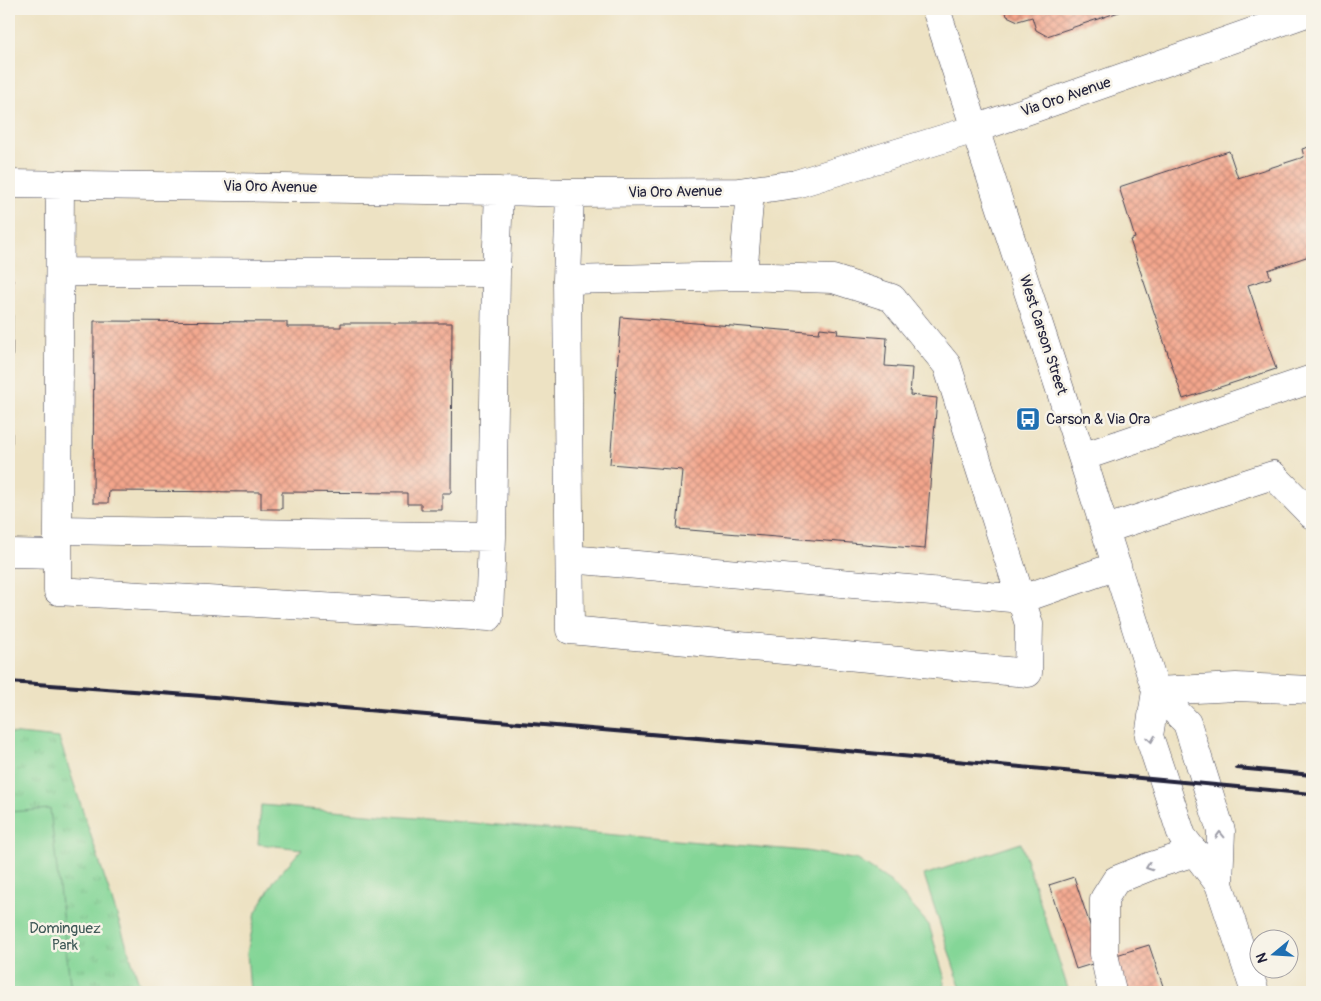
<svg xmlns="http://www.w3.org/2000/svg" width="1321" height="1001" font-family="Pangolin,sans-serif">
<defs>
<pattern id="park-tufts" width="24" height="20" patternUnits="userSpaceOnUse" patternTransform="scale(1.25)"><rect width="24" height="20" fill="#84d697"/><path d="M3 7l-1-3M5 7V3M7 7l1-3M15 17l-1-3M17 17v-4M19 17l1-3" fill="none" stroke="#72b783"/></pattern>
<pattern id="building-cross-hatch" width="8" height="8" patternUnits="userSpaceOnUse" patternTransform="scale(1.25)"><rect width="8" height="8" fill="#f4a68c"/><path d="M0 0l8 8M0 8l8-8" fill="none" stroke="#c58774"/></pattern>
</defs>
<rect width="100%" height="100%" fill="#f7f3e8"/>
<filter id="ink" filterUnits="userSpaceOnUse"><feTurbulence type="fractalNoise" baseFrequency=".02" numOctaves="2"/><feDisplacementMap in="SourceGraphic" scale="10" xChannelSelector="R" yChannelSelector="G"/><feConvolveMatrix kernelMatrix="1 2 1 2 8 2 1 2 1" color-interpolation-filters="sRGB"/></filter>
<filter id="wash" filterUnits="userSpaceOnUse"><feTurbulence type="fractalNoise" baseFrequency=".0096" numOctaves="4" result="noise"/><feDisplacementMap in="SourceGraphic" scale="20" xChannelSelector="R" yChannelSelector="G"/><feGaussianBlur stdDeviation="1.12" result="paint"/><feColorMatrix in="noise" values="0 0 0 0 0 0 0 0 0 0 0 0 0 0 0 0 0 1.4 0 .05"/><feComposite in="paint" operator="in"/></filter>
<g filter="url(#wash)">
<rect width="100%" height="100%" fill="#ede2c3"/>
<path fill="url(#park-tufts)" stroke="#537c69" d="M9,733l50,5 83,254h-133z"/>
<path fill="#84d697" stroke="#537c69" d="M261,805l545,46 52,9 33,22 38,43 15,51v16h-694l-3,-39 9,-41 19,-33 27,-30 -44,-5z
M50,809l21,183h-62v-180z
M1021,843l48,149h-107l-38,-117z"/>
<g id="blocks">
<path fill="url(#building-cross-hatch)" d="M1005,9h123l-81,27 -11,-6 -4,-13 -14,4 -11,-5z
M1312,146v109l-44,15 3,8 -23,7 28,84 -93,30 -53,-159 5,-2 -16,-51 110,-36 9,27 66,-21 -2,-8z
M9,279h4l-1,164h-3z
M621,317l198,16 1,-5 18,2 -1,4 50,4 -2,28 27,2 -2,27 27,3 -12,151 -248,-20 5,-59 -72,-6z
M94,321l193,1v5h54v-4h111l-1,170h-9v17h-21v-6h-14v-11l-125,-1v17h-21v-17l-152,-1 -1,12h-15z
M1074,877l28,84 -26,8 -27,-84z
M1149,945l16,47h-44l-11,-35z"/>
</g>
</g>
<g filter="url(#ink)">
<use href="#blocks" fill-opacity="0" stroke="#403f4f" stroke-width="1"/>
<g fill="none" stroke-linecap="round" stroke-linejoin="round">
<defs>
<path id="minor" d="M936,9l146,448 74,234 31,32 34,108 -2,53
M9,184l490,7 71,2 168,-1 58,-8 179,-55 337,-118
M60,184l-2,346 434,7 4,-264 3,-82
M60,272l436,1
M743,276l90,3 59,19 55,67 82,259 -1,49 -458,-43 -3,-350 176,-4 7,-85
M567,280l3,-87
M1082,457l230,-78
M1106,529l167,-54 39,40
M58,530v61l431,26 3,-80
M9,553l49,1
M570,559l452,40 95,-33
M1156,691l-7,45 15,45 18,55 37,48 36,108
M1156,691l80,-4 76,3
M1112,992l-8,-38v-55l12,-19 35,-14 44,-14"/>
</defs>
<use href="#minor" stroke="#403f4f" stroke-width="29"/>
<use href="#minor" stroke="#fff" stroke-width="28"/>
<path stroke="#22223b" stroke-width="4" d="M9,682l193,14 602,51 508,47
M1237,768l75,7"/>
</g>
<defs><path id="oneway-chevron" d="M-2-3.5L2.5 0L-2 3.5" fill="none" stroke-width="1.6" stroke-linecap="round" stroke-linejoin="round" transform="scale(1.25)"/></defs>
<g stroke="#9c9ca7">
<use href="#oneway-chevron" transform="translate(1151 739) rotate(81)"/>
<use href="#oneway-chevron" transform="translate(1220 835) rotate(-92)"/>
<use href="#oneway-chevron" transform="translate(1149 867) rotate(160)"/>
</g>
</g>
<defs>
<symbol id="bus-square" viewBox="-11 -11 22 22"><rect x="-9" y="-9" width="18" height="18" rx="4" fill="#1f6fb2" stroke="#f7f3e8"/><path d="M-5-6H5V4H4V6H2V4H-2V6H-4V4H-5ZM-3.5-4V0h7V-4ZM-3.5 1.2v1.5H-2V1.2ZM2 1.2v1.5H3.5V1.2Z" fill="#fff"/></symbol>
</defs>
<g fill-rule="evenodd">
<use href="#bus-square" x="1014" y="405" width="28" height="28"/>
</g>
<g text-anchor="middle" dominant-baseline="central" stroke-width="5" stroke-linejoin="round" paint-order="stroke">
<g font-size="15" fill="#22223b" stroke="#f7f3e8">
<text transform="translate(1066 97) rotate(-19)">Via Oro Avenue</text>
<text transform="translate(270 187) rotate(1)">Via Oro Avenue</text>
<text transform="translate(675 192) rotate(-1)">Via Oro Avenue</text>
<text transform="translate(1043 335) rotate(72)">West Carson Street</text>
</g>
<g font-size="15" fill="#22223b" stroke="#f7f3e8" text-anchor="start">
<text x="1046" y="419">Carson &amp; Via Ora</text>
</g>
<g font-size="15" fill="#3f5857" stroke="#f7f3e8">
<text x="65" y="928">Dominguez<tspan x="65" dy="17">Park</tspan></text>
</g>
</g>
<rect width="1321" height="1001" fill="none" stroke="#f7f3e8" stroke-width="30"/>
<g transform="translate(1274 954) rotate(252)"><circle r="24" fill="#f7f3e8" stroke="#a29fa3"/>
<path d="M0-4L9 19L0 12L-9 19Z" fill="#1f6fb2"/>
<text y="-8" font-size="14" font-weight="bold" text-anchor="middle" fill="#22223b">N</text>
</g>
</svg>
